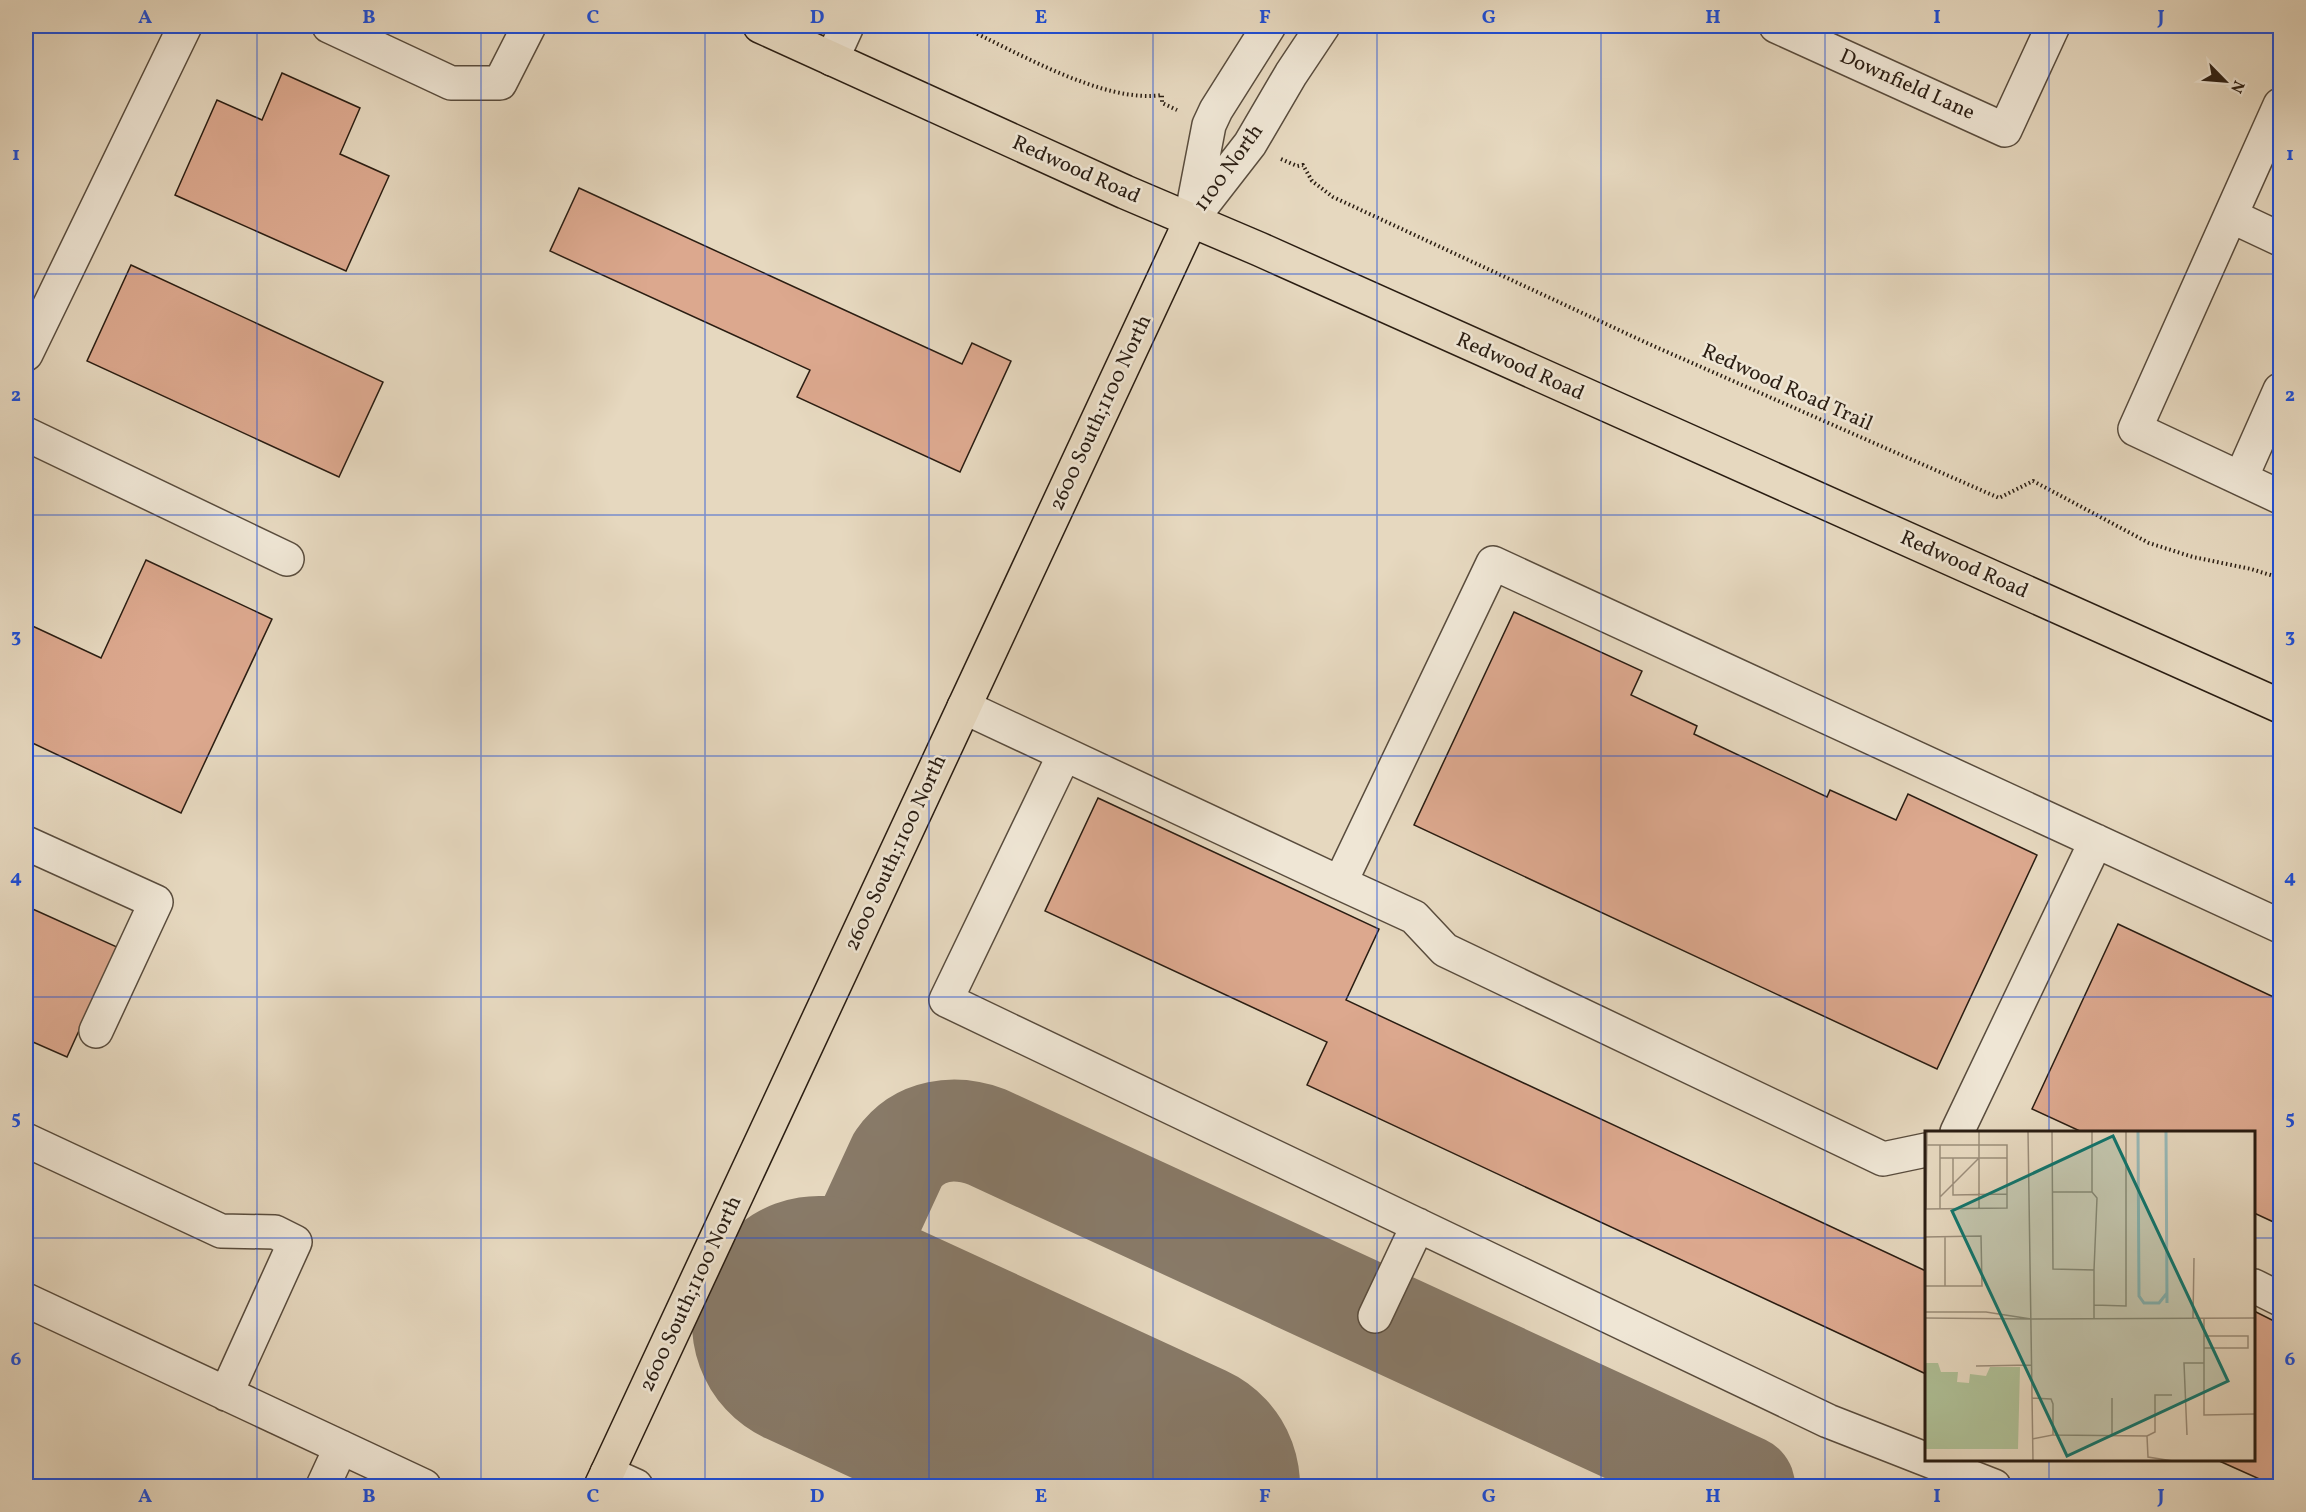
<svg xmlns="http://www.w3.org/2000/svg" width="2306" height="1512" font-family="Vollkorn,serif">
<rect width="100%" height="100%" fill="#e6d8bf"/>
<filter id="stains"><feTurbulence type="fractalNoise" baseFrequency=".00333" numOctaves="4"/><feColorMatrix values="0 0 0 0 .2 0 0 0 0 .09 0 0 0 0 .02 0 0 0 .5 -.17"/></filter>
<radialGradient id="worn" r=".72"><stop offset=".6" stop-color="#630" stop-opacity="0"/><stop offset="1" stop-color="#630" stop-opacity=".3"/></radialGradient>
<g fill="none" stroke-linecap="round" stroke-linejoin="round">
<path stroke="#887a68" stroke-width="102" d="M898,1359l-36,-31 -9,-14 -5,-17 -1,-14 2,-16 7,-17 42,-91c21,-30 57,-34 89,-22l757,349"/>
<path stroke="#887a68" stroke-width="254" d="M819,1323l354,163"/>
</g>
<path fill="#dca88e" stroke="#2a1d12" stroke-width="1.5" d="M282,73l78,35 -20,46 49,22 -43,95 -171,-76 42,-95 45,20z
M579,188l383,176 10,-21 39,18 -51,111 -163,-75 13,-27 -260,-119z
M131,265l252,117 -44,95 -252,-116z
M146,560l126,59 -91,194 -155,-73v-117l75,35z
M1514,612l128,59 -11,24 66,31 -3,8 133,63 3,-7 66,30 12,-26 129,61 -100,214 -523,-244z
M1098,798l281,131 -33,71 580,271v103l-619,-289 20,-43 -282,-131z
M26,906l91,41 -50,110 -41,-18z
M2118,924l162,76v225l-26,-12v-81h-172l-50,-23z
M2254,1311l26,13v162h-5l-58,-26h37z"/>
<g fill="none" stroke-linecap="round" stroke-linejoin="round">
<defs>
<path id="minor" d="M329,26l122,57h49l29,-57
M1776,26l229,104 48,-104
M832,59l15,-33
M2280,105l-145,324 145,68
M1192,213l17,-88 7,-15 53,-84
M2231,216l49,23
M1191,220l59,-76 41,-70 32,-48
M26,354l159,-328
M26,434l261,125
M2241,478l39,-88
M964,707l376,176 153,-320 787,363
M1064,755l-118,245 882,421 166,65
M26,843l130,59 -60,129
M1340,883l74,34 31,33 438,209 43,-9
M1957,1132l139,-291
M26,1140l195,91 54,1 20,10 -69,152
M2254,1286l26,13
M26,1300l398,186
M1375,1316l43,-91
M607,1473l29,13
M323,1486l18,-39"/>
<path id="major" d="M760,26l365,166 134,57 1021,457
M601,1486l590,-1266"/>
</defs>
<use href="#minor" stroke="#594c3d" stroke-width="36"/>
<use href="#major" stroke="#2a1d12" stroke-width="36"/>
<path stroke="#2a1d12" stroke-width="4" stroke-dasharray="1.5 3" stroke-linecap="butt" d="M961,26c54,25 143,78 201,69v8l15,7
M1281,159l16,7 6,-1 9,16 21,16 316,147 350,154 34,-17 116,62 44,14 58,12 29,9"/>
<use href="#minor" stroke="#efe6d5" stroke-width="33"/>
<use href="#major" stroke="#e6d8bf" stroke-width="33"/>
</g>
<path fill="none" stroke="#1d4ed8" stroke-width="1.5" stroke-opacity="0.55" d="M257,26v1460M481,26v1460M705,26v1460M929,26v1460M1153,26v1460M1377,26v1460M1601,26v1460M1825,26v1460M2049,26v1106M26,274h2254M26,515h2254M26,756h2254M26,997h2254M26,1238h1900M2254,1238h26M2049,1460v26"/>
<g text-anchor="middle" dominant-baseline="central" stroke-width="5" stroke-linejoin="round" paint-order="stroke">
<g font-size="21" fill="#2a1d12" stroke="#efe6d5">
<text transform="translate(1907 85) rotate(24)">Downfield Lane</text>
<text transform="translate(1229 168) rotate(-54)">1100 North</text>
<text transform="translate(1076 170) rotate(24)">Redwood Road</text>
<text transform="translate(1520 367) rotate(24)">Redwood Road</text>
<text transform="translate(1787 388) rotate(24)">Redwood Road Trail</text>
<text transform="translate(1101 413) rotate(-65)">2600 South;1100 North</text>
<text transform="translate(1964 565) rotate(24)">Redwood Road</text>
<text transform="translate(896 853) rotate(-65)">2600 South;1100 North</text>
<text transform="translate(691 1294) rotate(-65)">2600 South;1100 North</text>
</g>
</g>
<g transform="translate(1925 1131)">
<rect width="330" height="330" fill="#e6d8bf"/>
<path d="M0,232h13l3,9h17l-1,10 12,1 1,-9 16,2 4,-9h30l-2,82h-93z" fill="#afc097"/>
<path fill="none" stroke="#97b9b8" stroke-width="3" d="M213,0l1,165 5,7h15l8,-10M241,0l1,172"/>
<path fill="none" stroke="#9b8d7a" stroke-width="1.5" d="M2,0l-1,78 81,-1v-63h-80M103,0l5,330M127,0l1,138 41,1v49M167,0v61l5,6 -3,72M15,27h67M28,27v37l54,-1M127,61h40M15,66l39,-39M54,77v-77M15,78v-64M0,106l56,-1 1,50h-57M20,106v49M169,174l32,1v-175M0,181h61l45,7M0,187l105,1M268,187l1,-60M279,187v97l51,-1M106,188l224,-1M279,217h44v-12h-44M51,235l56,-1M107,267l19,1 2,5v31l-21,4M128,304l94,1 1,21 25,4M262,304l-3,-72h20M187,305v-38M222,305l8,-4v-37h17M23,330h63"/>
<path fill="#0f766e" fill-opacity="0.15" stroke="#0f766e" stroke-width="3" d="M188,5l115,245 -161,75 -115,-245z"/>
<rect width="330" height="330" fill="none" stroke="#2a1d12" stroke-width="3"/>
</g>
<rect width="2306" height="1512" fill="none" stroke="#e6d8bf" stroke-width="66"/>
<g transform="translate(2225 81) rotate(115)" stroke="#efe6d5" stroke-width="4.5" paint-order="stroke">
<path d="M0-4.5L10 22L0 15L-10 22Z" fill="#2a1d12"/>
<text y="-9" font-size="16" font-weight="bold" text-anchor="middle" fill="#2a1d12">N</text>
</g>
<rect x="33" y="33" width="2240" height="1446" fill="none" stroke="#1d4ed8" stroke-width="2"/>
<g font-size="20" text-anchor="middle" font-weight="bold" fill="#1d4ed8">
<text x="145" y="23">A</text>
<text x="369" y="23">B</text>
<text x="593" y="23">C</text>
<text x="817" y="23">D</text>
<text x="1041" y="23">E</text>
<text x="1265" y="23">F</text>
<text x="1489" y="23">G</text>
<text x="1713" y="23">H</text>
<text x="1937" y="23">I</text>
<text x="2161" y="23">J</text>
<text x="16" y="160">1</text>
<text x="2290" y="160">1</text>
<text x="16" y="401">2</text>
<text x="2290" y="401">2</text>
<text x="16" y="642">3</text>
<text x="2290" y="642">3</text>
<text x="16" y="883">4</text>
<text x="2290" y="883">4</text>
<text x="16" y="1124">5</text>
<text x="2290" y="1124">5</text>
<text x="16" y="1365">6</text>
<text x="2290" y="1365">6</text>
<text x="145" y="1502">A</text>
<text x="369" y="1502">B</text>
<text x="593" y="1502">C</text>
<text x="817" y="1502">D</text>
<text x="1041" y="1502">E</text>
<text x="1265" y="1502">F</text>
<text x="1489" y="1502">G</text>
<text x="1713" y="1502">H</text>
<text x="1937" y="1502">I</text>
<text x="2161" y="1502">J</text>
</g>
<rect width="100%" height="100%" filter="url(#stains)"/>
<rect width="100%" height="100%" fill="url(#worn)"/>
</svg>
